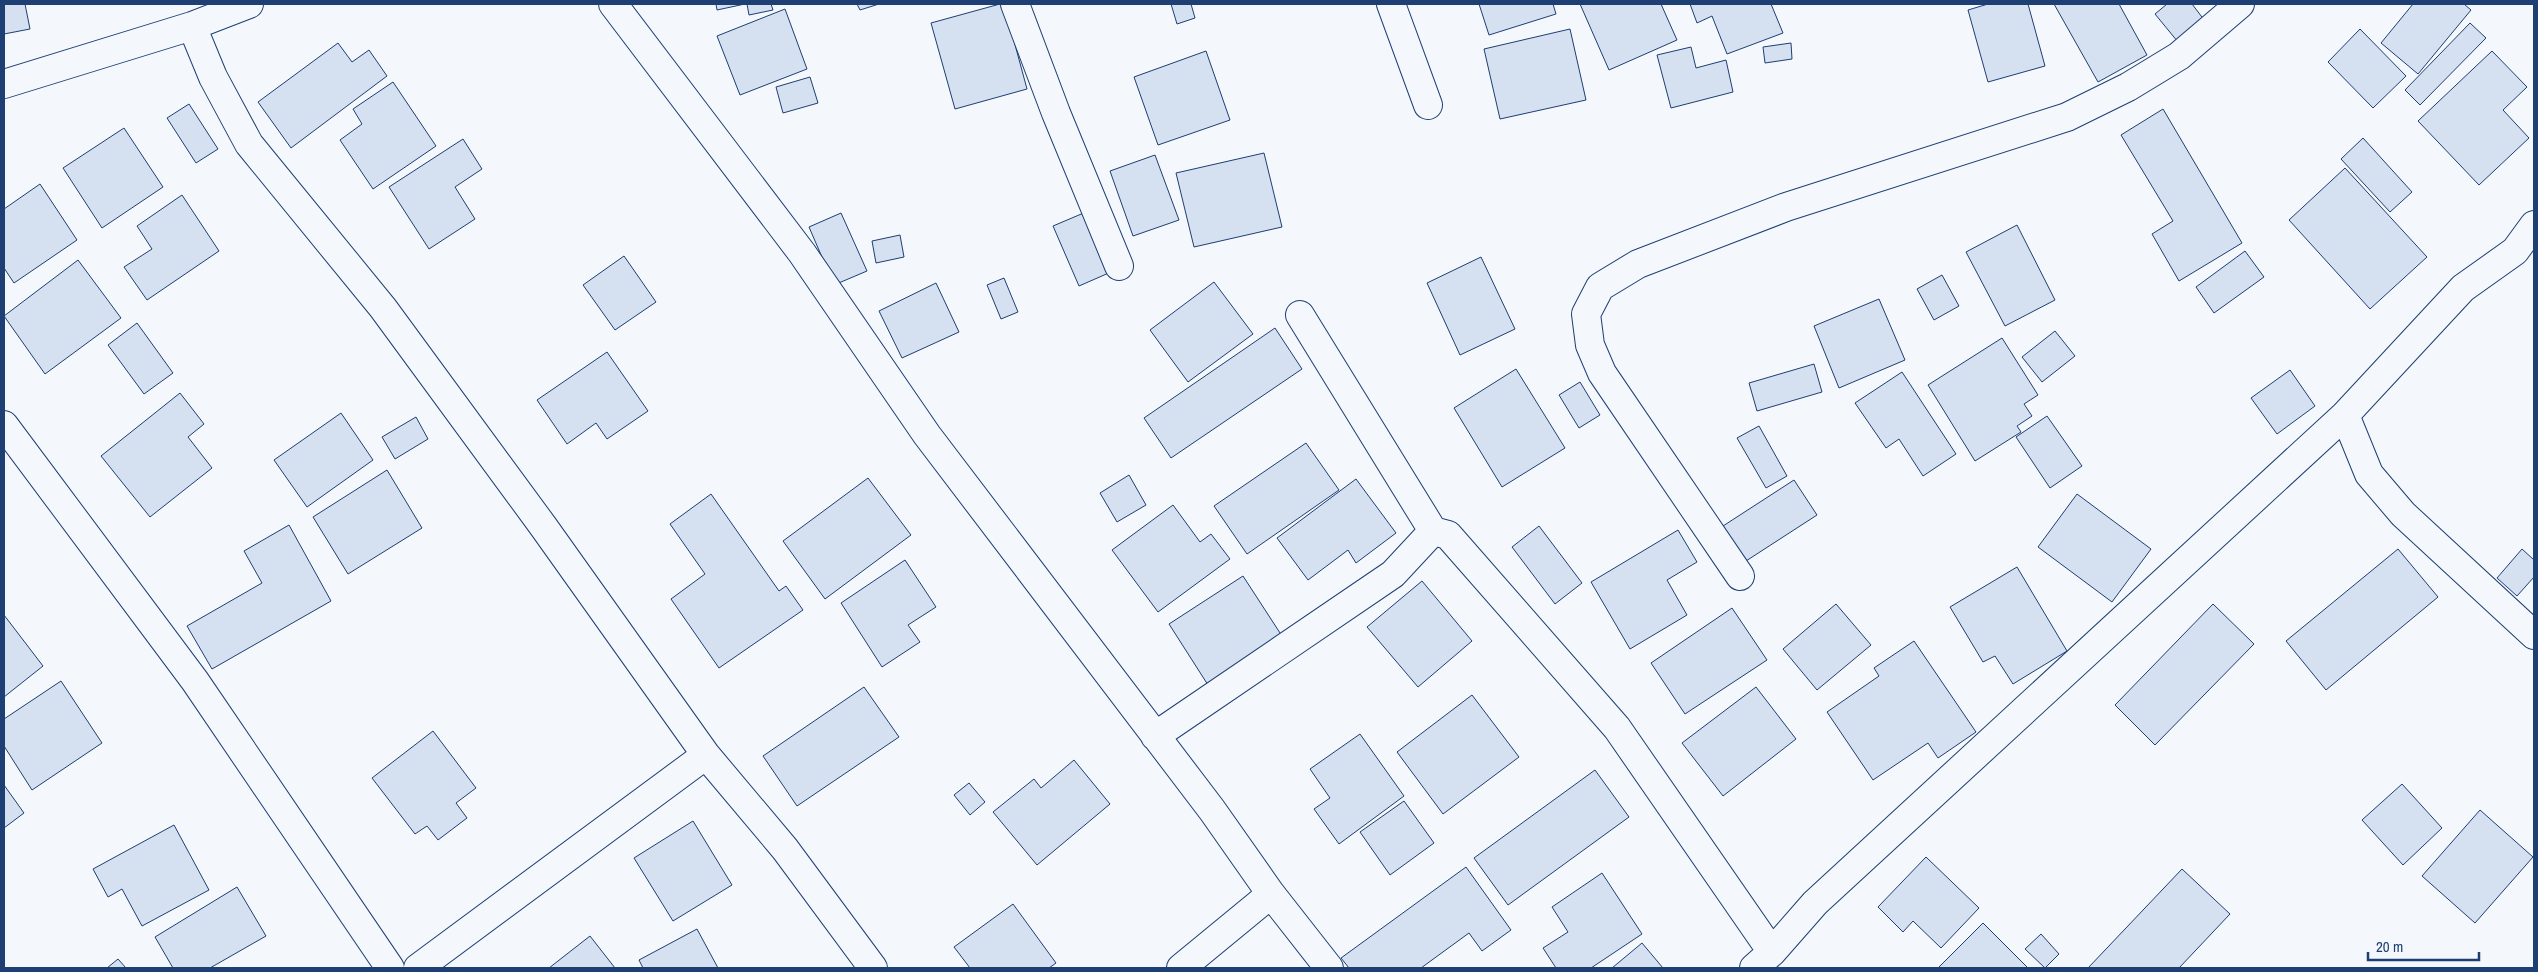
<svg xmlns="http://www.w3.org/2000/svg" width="2538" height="972" font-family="'Archivo Narrow',sans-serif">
<rect width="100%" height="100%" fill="#f4f7fb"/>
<path fill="#d5e0f0" stroke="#1d3f73" d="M4,4h21l5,25 -26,5z
M716,4h29l-28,6z
M747,4h24l2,6 -24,5z
M857,4h22l-19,6z
M1000,4h4l23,85 -72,20 -24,-86z
M1171,4h20l4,14 -18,6z
M1479,4h74l3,10 -67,21z
M1580,4h81l16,36 -68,30z
M1690,4h81l12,29 -56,21 -15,-38 -15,7z
M1988,4h40l17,62 -57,16 -20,-72z
M2054,4h65l28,51 -49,27z
M2167,4h25l13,17 -27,21 -23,-28z
M2413,4h51l7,6 -53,64 -37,-31z
M785,9l22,60 -67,26 -23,-59z
M2470,23l16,15 -66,67 -15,-15z
M1570,29l16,71 -86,19 -16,-70z
M2360,29l46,47 -33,32 -45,-46z
M338,43l14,19 17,-12 18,26 -96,72 -33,-46z
M1791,43l1,16 -27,4 -2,-16z
M1691,47l5,21 30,-8 7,32 -62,16 -14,-53z
M1206,51l24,69 -72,25 -24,-68z
M2492,51l35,36 -24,23 26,28 -50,47 -61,-64z
M810,77l8,26 -35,10 -7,-26z
M393,82l43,64 -63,43 -33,-49 22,-16 -9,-15z
M189,104l29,45 -22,14 -29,-45z
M2163,109l79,134 -63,38 -27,-47 21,-13 -52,-86z
M124,128l39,59 -61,41 -39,-60z
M2363,138l49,54 -22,20 -49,-53z
M463,139l19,30 -27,18 20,32 -46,30 -40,-62z
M1264,153l18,74 -88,20 -18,-74z
M1155,155l24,65 -46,16 -23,-65z
M2345,168l82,89 -57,52 -81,-89z
M40,184l37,56 -63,43 -10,-15v-59z
M182,195l37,56 -72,49 -23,-33 28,-18 -15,-23z
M1086,212l25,60 -32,14 -26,-60z
M841,213l26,58 -33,14 -25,-58z
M2017,225l38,75 -50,26 -39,-74z
M900,235l4,22 -28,6 -4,-22z
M2245,251l19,26 -50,36 -18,-26z
M624,256l32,46 -41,28 -32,-45z
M1481,257l34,72 -55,26 -33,-72z
M78,260l43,58 -76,56 -41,-58z
M1942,275l17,31 -25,14 -17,-31z
M1004,278l14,34 -17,7 -14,-34z
M1214,282l39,52 -65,48 -38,-52z
M936,283l23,49 -57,26 -23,-47z
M1879,299l26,61 -66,28 -25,-62z
M137,323l36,50 -29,21 -36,-49z
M1275,328l27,41 -131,89 -27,-40z
M2055,331l20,25 -33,26 -20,-25z
M2002,338l36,57 -14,9 8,12 -15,10 4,6 -46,29 -47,-76z
M607,352l41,59 -41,28 -11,-16 -29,21 -30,-44z
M1814,364l8,28 -65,19 -8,-28z
M1516,369l49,79 -63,39 -48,-79z
M2290,370l25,36 -38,28 -26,-36z
M1902,372l54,82 -33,22 -24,-37 -13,9 -31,-45z
M1580,382l20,33 -21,13 -20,-33z
M180,393l24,31 -16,13 24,31 -62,49 -49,-61z
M341,413l32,47 -66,47 -33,-47z
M2047,416l35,50 -32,22 -34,-51z
M416,417l12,22 -33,20 -13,-22z
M1759,426l28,50 -21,12 -29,-50z
M1306,443l33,47 -92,64 -33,-48z
M387,470l35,58 -74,46 -35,-57z
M1129,475l17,30 -29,17 -17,-29z
M868,478l43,57 -86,64 -42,-58z
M1356,479l40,54 -40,30 -8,-13 -40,30 -31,-42z
M1794,480l23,35 -71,46 -23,-35z
M711,494l68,97 7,-5 17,24 -84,58 -48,-69 34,-25 -35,-50z
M2077,494l74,55 -39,53 -74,-55z
M1173,505l27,37 11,-8 19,25 -72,53 -46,-62z
M289,525l42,76 -119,68 -25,-43 75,-43 -18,-32z
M1539,526l43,57 -27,21 -43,-57z
M1678,530l19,32 -30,18 20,35 -57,34 -39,-67z
M2398,549l40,48 -112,93 -40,-49z
M2522,549l12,11v17l-17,19 -20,-18z
M905,560l31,47 -28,18 12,17 -38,25 -41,-64z
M2017,567l50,84 -54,33 -18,-28 -12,6 -33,-55z
M1243,576l39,60 -74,49 -39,-61z
M1422,581l50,60 -54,46 -51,-60z
M1836,604l35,41 -54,45 -34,-41z
M2213,604l41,40 -99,101 -40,-40z
M1732,608l35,52 -82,54 -34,-51z
M4,615l39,51 -39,31z
M1914,641l62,91 -38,26 -10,-15 -55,37 -46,-68 52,-36 -5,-8z
M61,681l41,62 -70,47 -28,-44v-27z
M864,687l35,50 -102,69 -34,-50z
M1756,687l40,52 -73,57 -41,-53z
M1472,695l47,62 -76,57 -46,-62z
M433,731l43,57 -20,15 11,15 -29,22 -11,-14 -12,8 -43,-56z
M1360,734l44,62 -65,48 -25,-35 16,-11 -20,-29z
M1074,760l36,44 -73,61 -44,-53 41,-33 7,9z
M1595,770l34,47 -121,88 -34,-47z
M969,783l16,19 -15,13 -16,-20z
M2402,784l40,44 -39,37 -41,-45z
M4,785l20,28 -20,15z
M1404,801l30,42 -44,32 -30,-43z
M2480,810l53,47 -58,66 -53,-47z
M693,821l39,64 -59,36 -39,-63z
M174,825l35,65 -67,36 -20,-37 -14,8 -15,-28z
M1926,857l53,51 -38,40 -28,-27 -10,11 -25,-25z
M1466,867l45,63 -29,21 -13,-18 -48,35h-72l-8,-10z
M2182,869l48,45 -51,54h-91z
M1602,873l40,61 -51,34h-35l-13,-20 25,-16 -16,-25z
M237,887l29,49 -56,32h-37l-18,-31z
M1013,904l43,59 -7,5h-79l-16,-21z
M1983,923l45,45h-90z
M697,929l21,39h-75l-4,-8z
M2041,934l18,20 -14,14 -20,-19z
M590,936l25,32h-66z
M1642,943l21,25h-51z
M118,959l8,9h-19z"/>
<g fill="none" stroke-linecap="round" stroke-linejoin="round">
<defs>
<path id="minor" d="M613,4l189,249 125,182 285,375 59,84 58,74
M1015,4l41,109 63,153
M1391,4l37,101
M192,26l21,51 36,67 134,164 160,218 163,229 79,94 88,119
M4,84l188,-58 57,-22
M1300,315l133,216
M2345,415l24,59 34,40 131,121
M4,425l191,256 195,287
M1740,576l-138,-203 -12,-28 -4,-31 14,-27 38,-23 148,-57 281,-90 61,-30 51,-31 61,-52
M1155,736l238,-162 40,-43 15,4 169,193 155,224
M418,968l288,-213
M1181,968l90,-74
M1754,968l18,-16 43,-49 530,-488 118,-127 52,-37 19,-26"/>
</defs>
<use href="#minor" stroke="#1d3f73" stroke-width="30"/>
<use href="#minor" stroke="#f4f7fb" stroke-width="28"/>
</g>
<rect width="2538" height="972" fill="none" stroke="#1d3f73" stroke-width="10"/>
<path d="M2368 952v8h111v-8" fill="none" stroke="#1d3f73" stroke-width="2.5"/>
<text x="2376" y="952" font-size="15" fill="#1d3f73" stroke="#f4f7fb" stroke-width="4" paint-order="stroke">20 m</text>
</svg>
